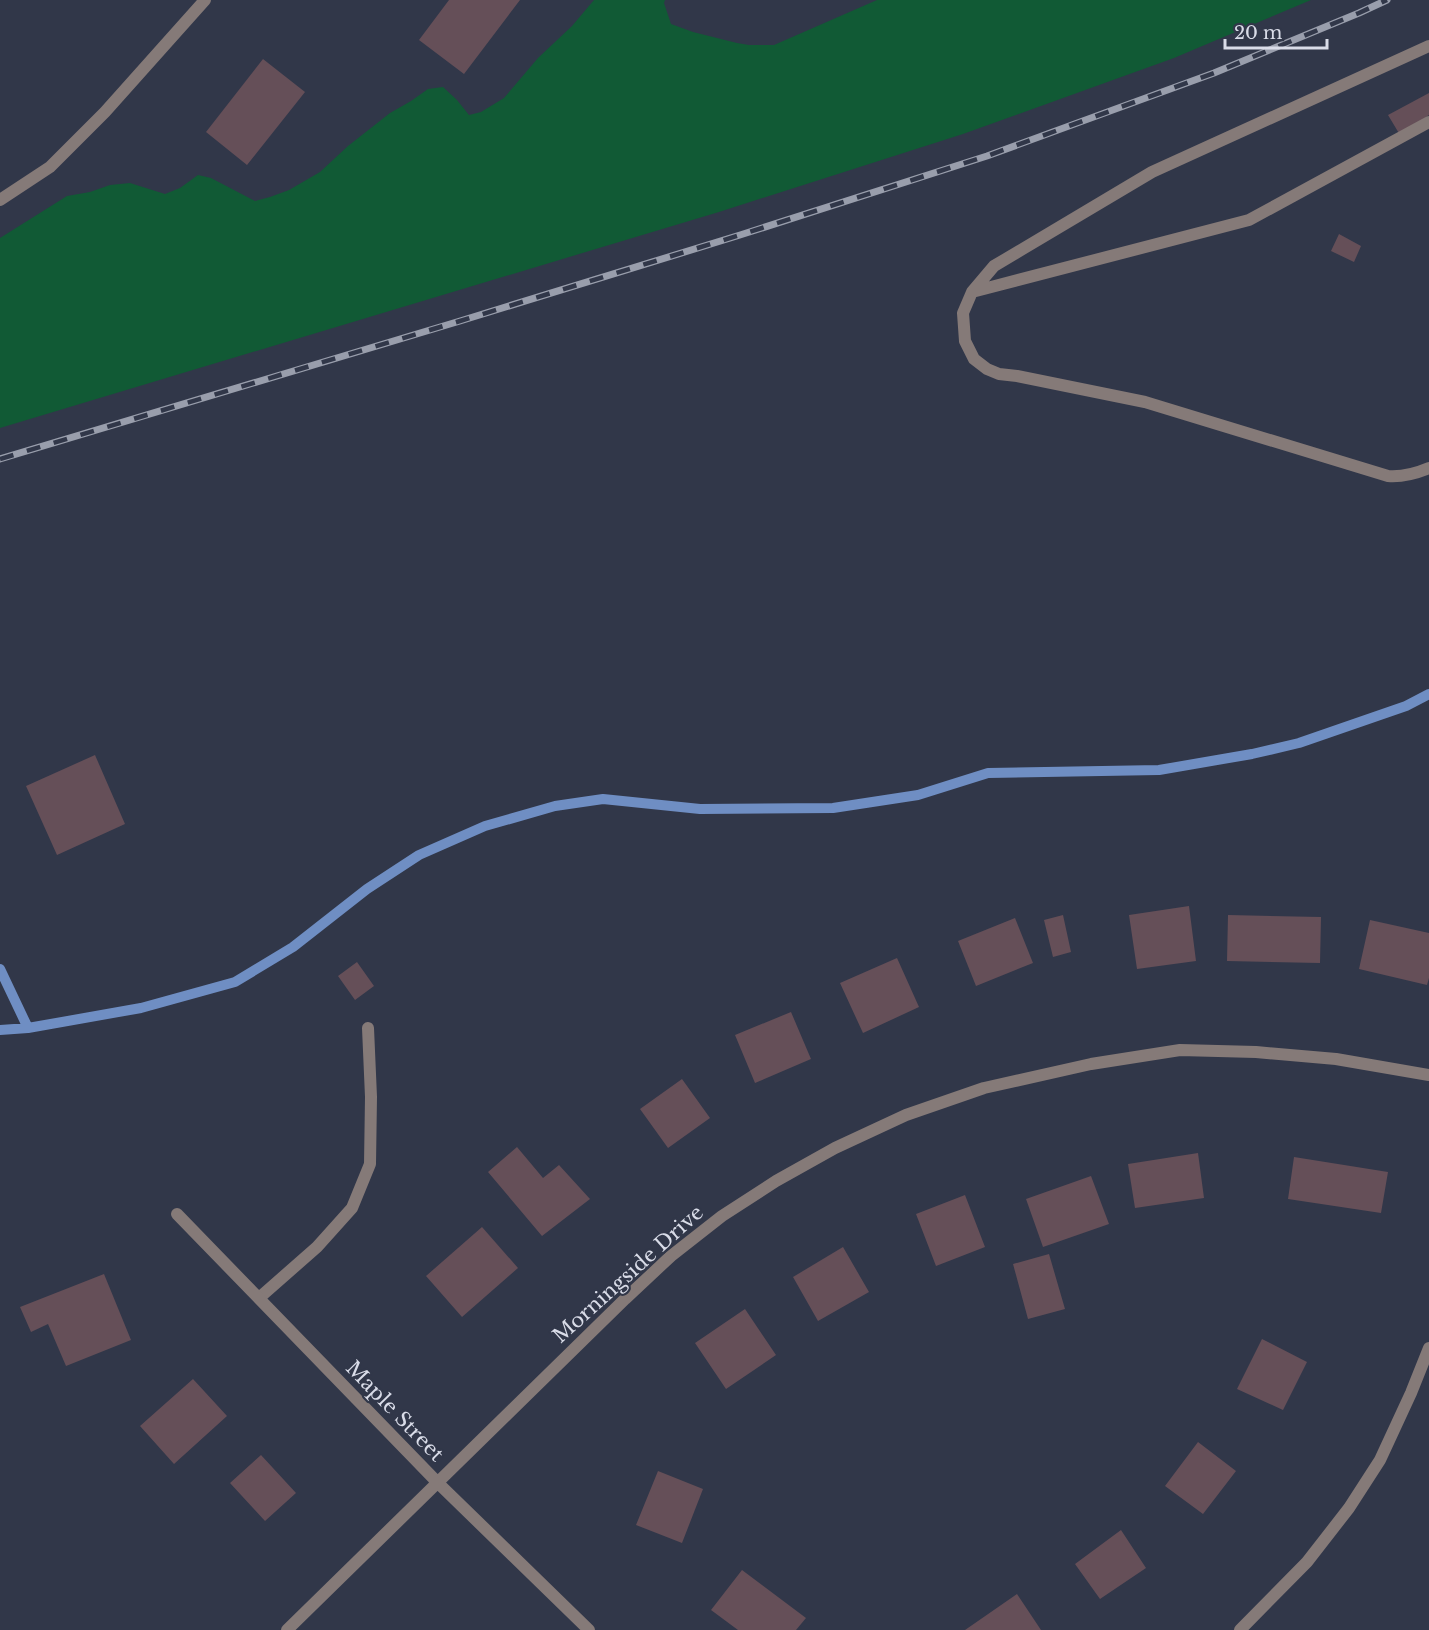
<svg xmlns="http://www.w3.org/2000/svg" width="1429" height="1630" font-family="'Libre Baskerville',serif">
<rect width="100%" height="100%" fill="#313749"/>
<path fill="#115a35" d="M594,0h71l-1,3 7,21 22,8 44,11 12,2h25l103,-45h434l-137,58 -211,76 -244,78 -719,216v-190l67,-42 23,-4 20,-7 20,-2 35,11 15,-6 18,-13 13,3 44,23 15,-4 19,-7 31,-18 28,-26 42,-33 21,-12 17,-12 15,-2 14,13 12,15 12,-3 23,-14 34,-40 34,-32z"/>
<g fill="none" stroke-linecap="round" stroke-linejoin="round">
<path stroke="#6f8ec3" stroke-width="10" d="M0,969l28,59
M0,1030l28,-2 113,-20 94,-26 58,-35 74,-58 52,-34 66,-29 70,-20 48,-7 97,10 133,-1 85,-13 70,-22 171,-3 93,-16 47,-11 107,-37 23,-12"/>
</g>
<path fill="#654f58" d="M449,0h71l-56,74 -45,-34z
M263,59l42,33 -58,73 -41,-33z
M1429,93v22l-29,20 -12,-20z
M1339,234l22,12 -7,16 -23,-11z
M95,755l30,69 -68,31 -31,-69z
M1189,906l7,55 -59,8 -8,-54z
M1063,915l8,37 -18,5 -9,-37z
M1228,915l93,2 -1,46 -93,-2z
M1015,918l18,45 -57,23 -18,-45z
M1370,920l59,13v45l-2,7 -68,-16z
M897,958l22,49 -56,26 -23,-50z
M357,962l17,24 -19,14 -17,-24z
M791,1012l20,47 -56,24 -20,-48z
M682,1079l28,39 -42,30 -28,-39z
M517,1147l26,31 16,-13 31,34 -48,37 -54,-64z
M1198,1153l6,45 -69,10 -7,-44z
M1294,1157l94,15 -7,41 -93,-14z
M1091,1176l18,48 -66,23 -17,-48z
M965,1195l20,52 -49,19 -20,-52z
M482,1227l36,41 -56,49 -36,-41z
M843,1247l26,45 -51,29 -25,-44z
M1049,1254l16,55 -37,10 -15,-55z
M104,1274l27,66 -65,26 -18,-42 -17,8 -11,-25z
M745,1309l31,46 -50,34 -31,-46z
M1262,1339l45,23 -24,48 -46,-21z
M193,1379l34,37 -53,48 -34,-38z
M1198,1442l38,29 -33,43 -38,-28z
M261,1455l35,38 -31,28 -35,-38z
M658,1471l45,18 -21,54 -46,-18z
M1121,1530l25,38 -46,31 -25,-35z
M742,1570l64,48 -10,12h-58l-27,-20z
M1017,1594l24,36h-76z"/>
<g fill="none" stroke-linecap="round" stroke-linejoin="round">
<path stroke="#857a78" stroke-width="12" d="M1429,46l-277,126 -158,94 -22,26 -9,21 2,28 9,18 13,10 12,5 18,2 128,26 243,74c15,1 27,-2 41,-8
M972,292l277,-72 180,-98
M259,1298l58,-51 35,-39 18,-44 1,-67 -3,-69"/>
<path stroke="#857a78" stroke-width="12" d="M0,200l50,-33 55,-55 100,-112
M177,1214l261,269 151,147
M287,1630l338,-331 46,-43 51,-40 54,-35 59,-33 71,-33 78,-27 107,-24 89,-14 76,2 80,7 93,16
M1240,1630l67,-68 42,-54 31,-48 31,-67 18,-45"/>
<defs>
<path id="rail" d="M0,459l460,-138 280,-86 247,-79 227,-83 145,-60 28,-13"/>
</defs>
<use href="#rail" stroke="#999eac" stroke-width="7"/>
<use href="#rail" stroke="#313749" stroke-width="4.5" stroke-dasharray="14" stroke-linecap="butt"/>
</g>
<g text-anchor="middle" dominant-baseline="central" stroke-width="4.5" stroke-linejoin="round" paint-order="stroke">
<g font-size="20" fill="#d9dce8" stroke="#313749">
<text transform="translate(628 1274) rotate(-42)">Morningside Drive</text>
<text transform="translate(395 1411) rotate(46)">Maple Street</text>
</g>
</g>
<path d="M1225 39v9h102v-9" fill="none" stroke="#d9dce8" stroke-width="3"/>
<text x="1234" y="39" font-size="18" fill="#d9dce8" stroke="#313749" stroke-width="4.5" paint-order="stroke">20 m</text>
</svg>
